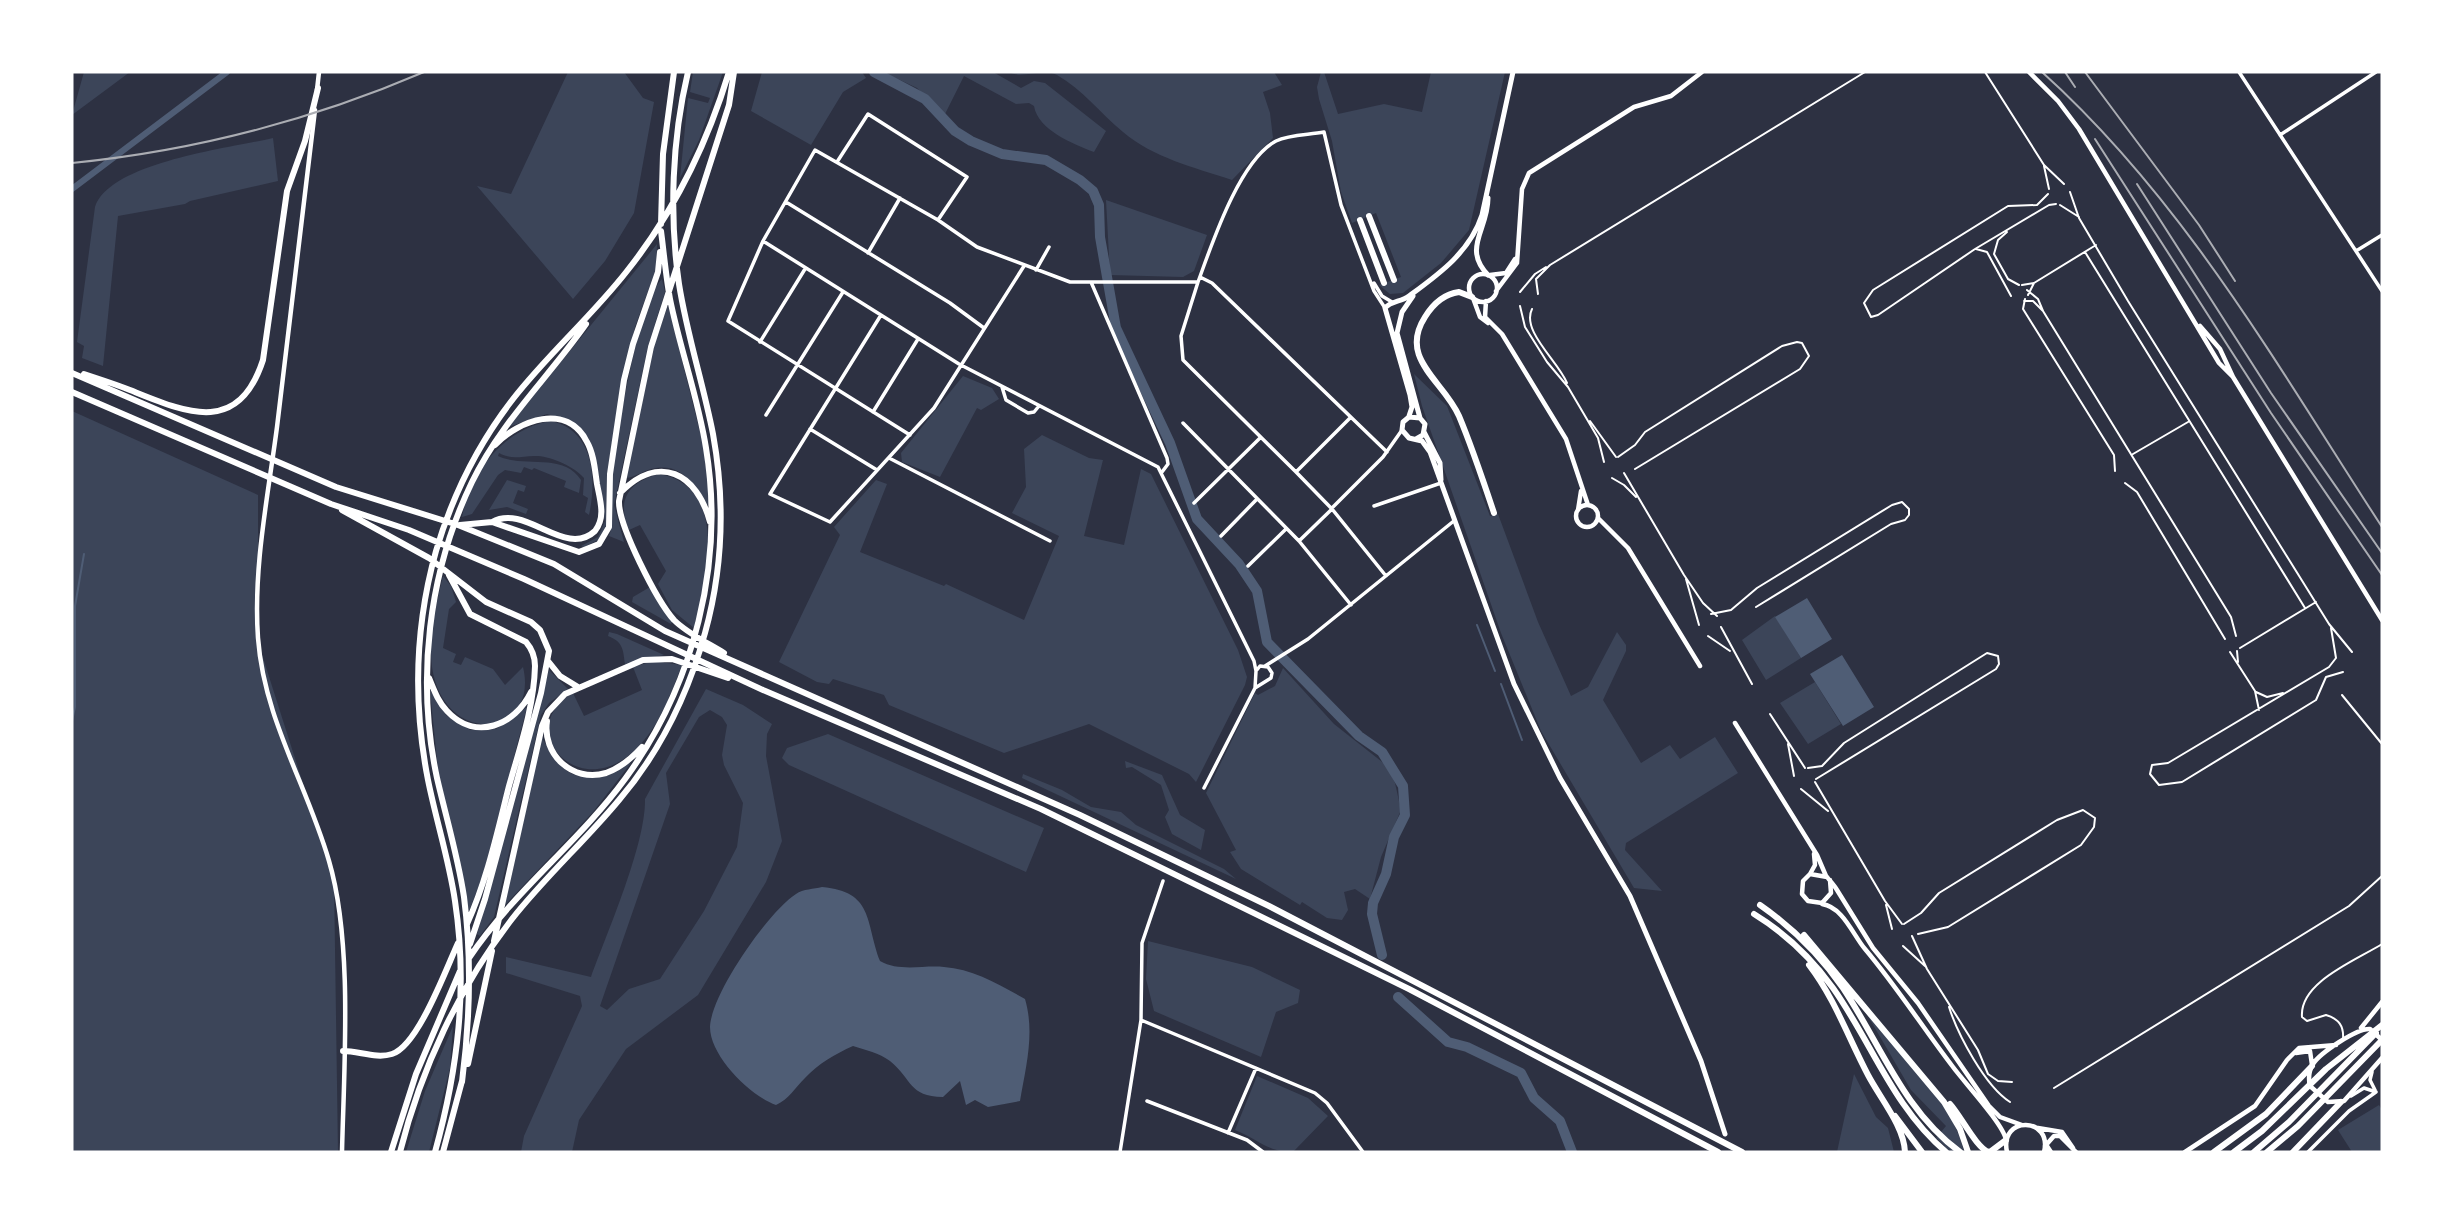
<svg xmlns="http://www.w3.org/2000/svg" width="2454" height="1224" font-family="'IBM Plex Sans',sans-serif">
<rect width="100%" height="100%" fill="#2d3142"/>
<path fill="#3c4559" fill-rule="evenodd" d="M84,72h46l-58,43z
M568,72h56l19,26 11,4 -20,111 -29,48 -32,38 -96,-113 34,8z
M693,72h30l-24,68 -19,38 8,-80 20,5 2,-5 -20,-6z
M762,72h100l4,6 -23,14 -32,53 -60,-34z
M883,72h110l28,16 13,-7 11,2 61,48 -12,21c-21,-8 -56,-22 -60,-46l-5,-3 -13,1 -52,-28 -20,40 -27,-28z
M1009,72h265l8,13 -19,7 7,21 3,25 -41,42c-39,-13 -78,-22 -109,-48 -23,-19 -40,-42 -66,-57 -15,-8 -34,5 -48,-3z
M1321,72h3l14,42 46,-10 38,8 9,-40h74l-36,158 -28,33 -38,30 -13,1 -11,-9 22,-8 -25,-64 -24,10 -11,-31 -9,-51 -13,-42 -2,-12z
M273,138l5,43 -88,20 -5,3 -67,12 -15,150 -21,-8 2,-12 -7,-4 18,-135c15,-45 136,-59 178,-69z
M1106,200l101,35 -13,36 -11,6 -73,-2z
M657,244l-1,25 -21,58 -14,58 -14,89 -1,55 -8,11 -14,7 -3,-1 17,-9 7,-16 -16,-82 -16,-17 -26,-8 -39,13z
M662,279l3,13 -17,54 -34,159 10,37 -15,-6c7,-18 1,-36 3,-54 3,-37 26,-181 50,-203z
M668,305l36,143 6,59c-17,-15 -21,-43 -54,-39 -11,1 -21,10 -30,10l29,-135z
M1414,374l33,32 43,110 8,-2 40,108 33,74 17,-9 29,-55 9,13v6l-23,49 38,63 29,-18 10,14 35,-22 23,36 -112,70 -1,7 37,41 -28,-3 -93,-157 -40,-98 -79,-227z
M963,376l29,12 7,11 -18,11 -4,-2 -37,69 -38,-15 -1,-9z
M72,411l186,84v147l76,239 4,271h-266z
M550,421c44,8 47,58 39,94l-4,-3 3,-14 -5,-3 1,-17c-9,-11 -32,-21 -46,-22 -16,-1 -24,5 -39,-3l-1,3c24,12 66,-4 83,24l-2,13 -15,-6 2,-6 -32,-13 -2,2 -8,-3 -3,6 -16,-3 -7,5 -26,39 -10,3c9,-46 41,-87 88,-96z
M1042,435l47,23 14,2 -19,76 40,9 17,-76 10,5 87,176 9,27 -2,8 -49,97 -7,-8 -100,-50 -85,29 -115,-48 -5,-10 -51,-16 -4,5 -12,-2 -38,-20 61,-127 -6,-8 42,-47 11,4 -27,68 84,34 2,-2 78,36 35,-84 -47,-23 14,-26 -2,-38z
M659,474c70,12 49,106 35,154l-22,-18 -14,-26 8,-13 -26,-46 -11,5c-13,-31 0,-48 30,-56z
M507,480l19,6 -2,6 -6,-2 -5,13 15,6 -2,5 -19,-7 -18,3z
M443,576l8,10 5,16 -7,7 -6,39 13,6 -3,8 8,3 4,-8 28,12 12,16 18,-18c17,70 -79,82 -91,0 -4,-29 4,-62 11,-91z
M650,587l22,35 -1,2 -39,-22 1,-5z
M1775,616l26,42 -35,22 -24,-40z
M609,632l8,2 47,21 -39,9c-2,-13 -1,-22 -17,-28z
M653,661l29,4c-11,28 -21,58 -43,81 -59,63 -128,-18 -66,-53l11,23 58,-26 -9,-23z
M1283,668l51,56 52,41 9,18 6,27 -20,47 -11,42 -15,-10 -11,3 4,18 -6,10 -15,-2 -25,-16 -2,3 -59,-36 -11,-17 6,-2 -30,-57 49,-100 3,2 17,-9z
M549,670l19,19 -19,14 -8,12 -47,202 -14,19 -3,-2z
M1815,682l26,42 -33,20 -28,-41z
M706,689l37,16 29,19 -5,10 -1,22 16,85 -16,41 -68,113 -72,54 -47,71 -7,32h-51l3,-16 58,-130 -2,-10 -74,-23v-16l85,20c16,-44 55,-133 54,-178zM710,710l12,7 5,8 -5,30 2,10 19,38 -6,44 -33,64 -44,68 -31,10 -22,21 -7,-4 70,-202 -4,-31 33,-56z
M430,690l16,25 24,15 26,-1 31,-22 -44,168 -14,36 -31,-141z
M828,734l216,94 -18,44 -237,-107 -7,-7 5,-10z
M542,737c9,18 25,47 53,38 11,-4 25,-11 36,-12l-38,49 -88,93z
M1125,761l37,14 18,40 25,15 -4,20 -29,-16 -7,-17 4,-7 -8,-25 -29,-18 -6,1z
M1023,774l39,16 29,17 30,5 15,13 88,44 12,10 -214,-101z
M1148,941l104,26 48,23 -2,13 -22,9 -15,45 -107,-46 -8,-32z
M1865,1011c35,42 87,87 99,141h-25l6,-6 -9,-8 10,-12 -35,-36z
M453,1026l-3,42 -21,84h-23l19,-61z
M1854,1074l22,43 12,11 6,24h-57z
M1257,1076l51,22 20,18 -35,36c-25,0 -34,-12 -58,-22z
M2379,1105l3,5v42h-30l-14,-22z"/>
<path fill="#4f5d75" d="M1807,598l25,41 -31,19 -26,-41z
M1842,655l32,52 -31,19 -33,-52z
M822,887c52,5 43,34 58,74 19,11 43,4 64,6 29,2 56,18 81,32 10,34 1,67 -5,102l-32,6 -13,-7 -9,5 -6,-24 -17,16c-35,-1 -30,-17 -53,-36 -11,-8 -24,-11 -37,-15 -18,8 -35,18 -48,32 -10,10 -16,21 -29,27 -26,-9 -66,-49 -66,-78 1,-33 59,-116 86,-133 7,-5 18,-5 26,-7z"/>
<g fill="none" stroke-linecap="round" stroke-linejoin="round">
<path stroke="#4f5d75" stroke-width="2" d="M1477,625l18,46
M1501,684l21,56
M72,721l3,-14v-101l9,-52"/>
<path stroke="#4f5d75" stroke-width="6" d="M72,189l155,-117"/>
<path stroke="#4f5d75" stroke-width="10" d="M874,72l51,27 30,32 16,10 31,13 44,6 34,20 13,11 6,14 1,32 16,91 54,115 27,76 42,45 18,27 10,51 92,94 23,16 21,34 2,29 -11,22 -8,37 -13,29 -1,11 10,41
M1398,997l50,45 19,5 54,26 13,25 26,23 12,31"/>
<path stroke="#fff" stroke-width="2" d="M1985,72l59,93 20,19
M2044,166l5,23
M2070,192l9,26 49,83 201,323 23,28
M2048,194l-11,11 -29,1 -135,84 -9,13 7,14 7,-2 97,-66 74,-44 7,-1
M2060,205l19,12
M2007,232l-9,8 -4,14 14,25 11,6
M1976,249l11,3 24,44
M2085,252l220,356
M2034,283l62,-38
M2022,285l12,-2 -6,12
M1520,292l15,-18 11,-7
M1538,294l-2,-15 14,-14 315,-193
M2025,299l-2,10 91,146 1,16
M2024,301h9l10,10 -5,-12 -11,-9
M1520,306l5,21 22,35 21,25 30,51 6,24
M1532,309c-11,22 26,52 35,74
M2043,311l188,306 5,19
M1590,421l26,36
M2133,454l55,-32
M1618,457l17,-12 10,-13 137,-86 15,-4 5,1 7,13 -9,13 -165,100
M1624,473l60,102 19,28 14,13
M1612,478l12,7 12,12
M2125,483l12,9 88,147
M1686,579l13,46
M1711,614l20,-4 26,-22 135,-83 10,-3 7,7v6l-4,5 -14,4 -135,83
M1721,627l31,57
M2331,628l5,30 -7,9 -161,96 -16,2 -2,9 9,11 23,-3 134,-82 10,-23 17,-5
M1708,636l22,15
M2240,648l76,-46
M2237,651l1,11
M2230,652l25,39 4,19
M2256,692l11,5 16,-4
M2342,695l40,49
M1770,714l35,54
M1788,744l6,32
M1808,768l14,-2 22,-23 143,-90 11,3 1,8 -3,5 -180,110
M1815,782l70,119 17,23
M1801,789l27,22
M1886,905l6,24
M1904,924l17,-11 18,-20 118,-73 26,-10 12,8 -1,9 -13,18 -133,82 -30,7
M1912,936l15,33 51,81 10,24 10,7 14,1
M1903,946l22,20
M1949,1007c9,28 36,79 61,95
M2343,1039c1,-13 -4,-20 -17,-24l-19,6 -5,-4c-3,-35 55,-57 80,-73
M2054,1088l295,-182 33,-30"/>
<path stroke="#fff" stroke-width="3.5" d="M2239,72l143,219
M2280,135l96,-63
M837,162l31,-48 99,63 -29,43
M786,202l164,101 34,25
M763,241l196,123 199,103 96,194 2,10
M2356,251l26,-16
M868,253l32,-55
M1036,270l13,-23
M1200,277l12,6 175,169
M1091,282l76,176 1,6 -6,8
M1198,282l-17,54 2,24 113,112 54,-54
M1374,283l8,13 10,6
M881,315l-111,179 60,28 104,-114 90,-142
M760,342l45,-73
M1002,387l4,13 22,13 6,-1 5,-6
M873,412l45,-73
M766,415l77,-123
M1183,423l116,118 52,64
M810,429l67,41
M910,435l-182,-114 35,-80 52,-91 123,70 39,27 93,35h128c14,-38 41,-121 78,-141 14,-7 33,-6 48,-9l17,73 33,86 11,17
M889,458l161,83
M1296,472l36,37 54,67
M1194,503l66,-65
M1374,506l67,-23
M1331,509l52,-52 19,-27
M1221,536l36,-37
M1299,541l33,-32
M1248,566l38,-37
M1265,666l43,-27 147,-119
M1204,788l51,-100 1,-17 4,-5 8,1 4,6 -1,5 -16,10
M1141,1020l174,73 12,10 36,49
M2372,1072l-2,8 5,10
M2351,1096l13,-8 12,4
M1147,1101l100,39 16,12
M1228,1133l28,-65
M1120,1152l21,-132 1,-77 21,-62
M2308,1152l41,-41 27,-19"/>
<path stroke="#fff" stroke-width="4.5" d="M2029,72l29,29 21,28 140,234 14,14
M317,90l2,-18
M315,110c-12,105 -25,211 -38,317 -9,69 -24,141 -19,211 6,81 49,147 71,223 24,81 15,205 13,291
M1469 288a14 14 0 1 1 28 0a14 14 0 1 1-28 0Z
M1490,275l16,-2 9,-14
M1496,291l21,-28 5,-74 7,-16 105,-66 37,-11 31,-24
M1473,298l7,19 8,6
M1486,301l-1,16 17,17 64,105 22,66
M2200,326l20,23 13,28 149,243
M1576 516a11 11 0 1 1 22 0a11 11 0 1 1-22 0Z
M1578,510l3,-19
M1598,518l30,30 72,118
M1735,723l82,132 9,21
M1810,874l5,-9 -1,-11
M1830,880l1,13 -9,10 -14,-2 -6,-7 1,-13 7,-7 17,3c3,4 7,8 10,13l36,58 45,55 71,103 11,11 22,8
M1822,904c21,3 31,31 43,45 32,38 58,79 88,118 11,15 51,58 53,73
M2361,1028l21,-26
M2382,1040l-12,-11c-13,-1 -50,24 -57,35 -4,7 -5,14 -3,22l18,16 16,-1 38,-43
M2296,1053l14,-2 2,14
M2038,1128l24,4 11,16
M2046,1145l8,-9h6l16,16
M2007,1152c-8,-37 46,-35 37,0
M2185,1152l70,-46 32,-46 12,-12 37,-3"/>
<path stroke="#fff" stroke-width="5" d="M1488,275c-26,-27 0,-45 0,-77
M1413,296l-11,16 -5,21 23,85
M1409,416l3,-9 -2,-12 -25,-87c6,-7 16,-6 24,-12 30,-22 61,-44 73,-81l31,-143
M1424,432l16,31 1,17
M1416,439l7,-4 2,-11 -5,-6 -11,-1 -6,5 -1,8 7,8 13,3 8,11 84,232 46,94 70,118 71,165 24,73"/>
<path stroke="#fff" stroke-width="6" d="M1369,216l25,64
M1360,220l24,63
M661,224l2,-70 11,-82
M1472,297l-13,-5c-15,2 -26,12 -34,25 -27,42 19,64 34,99 13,31 24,64 35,97
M72,373l264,114 122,38 96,39 111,67 415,184 189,91 473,246
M84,374c15,5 31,10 46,16 55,22 108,47 133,-30l24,-169 18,-50 13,-53
M72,392l259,112 78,26 115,49 239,111 278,119 368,180 309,163
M620,493c39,-40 77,-20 90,29
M342,510l87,48 57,44 45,20 9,8 9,21 -8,42 -56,206 -15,45
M492,522c34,-19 73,37 103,9 11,-14 5,-31 2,-47 -2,-13 -3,-30 -10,-42 -20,-40 -68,-22 -92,3
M460,525l32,-3 87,30 20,-8 10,-17 1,-53 14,-94 9,-36 25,-72 2,-20
M449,575l21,39 56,28c6,7 9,15 9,24 -1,41 -15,81 -26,120 -12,47 -22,94 -42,138
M724,653c-16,-10 -36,-19 -50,-33 -17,-19 -56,-95 -55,-119l32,-154 78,-242 5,-33
M548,661l12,15 18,11
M429,678c5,12 9,24 18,33 29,31 68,14 84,-19
M547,721c-5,33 25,62 59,52 14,-5 26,-15 36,-26
M1760,905c33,23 60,50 83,83 38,57 60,122 117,164
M1754,914c31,19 58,45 79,74 39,55 60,119 113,164
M1804,935l140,167 16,27 8,23
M494,941l48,-215 6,-14 17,-18 78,-34 29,-1 56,19
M469,958c45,-67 109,-115 156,-179 69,-94 100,-216 81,-331 -8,-51 -26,-99 -36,-149 -4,-22 -6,-45 -9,-68
M1809,965c26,34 39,72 59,110 12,23 36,51 37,77
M343,1051c16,0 33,8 49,3 26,-8 54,-85 66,-111
M468,1064l24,-113
M462,1082c8,-62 10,-123 2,-185 -6,-40 -18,-80 -27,-119 -21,-98 -9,-205 35,-296 29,-60 76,-104 114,-158
M1950,1104c11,12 27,45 39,48
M1895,1116l27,36
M2046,1146l4,6
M391,1152l25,-78 44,-103
M400,1152c21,-83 59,-165 112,-233 33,-42 73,-78 107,-119 41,-48 69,-106 86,-167 18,-65 20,-133 8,-199 -10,-51 -26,-99 -34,-150 -10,-69 -7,-145 9,-212
M435,1152c23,-83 33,-165 20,-251 -6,-41 -19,-81 -27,-121 -15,-76 -13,-154 8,-229 16,-54 42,-107 77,-152 35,-45 79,-83 114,-128 47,-59 80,-127 102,-199
M443,1152l19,-71
M1990,1152l16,-12
M2214,1152l52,-38 46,-48
M2234,1152l28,-21 64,-62 56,-44
M2254,1152l35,-30 87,-89
M2267,1152l31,-26 84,-86
M2293,1152l48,-50"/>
<path stroke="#abadb3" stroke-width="2" d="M2042,72c143,129 236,295 340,455
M2065,72l10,15
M2085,72l114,153 36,56
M2095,139l176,274 111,162
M72,163c121,-12 240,-43 352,-91
M2137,184l134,209 111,160"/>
</g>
<rect width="2454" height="1224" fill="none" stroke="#ffffff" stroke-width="147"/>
</svg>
